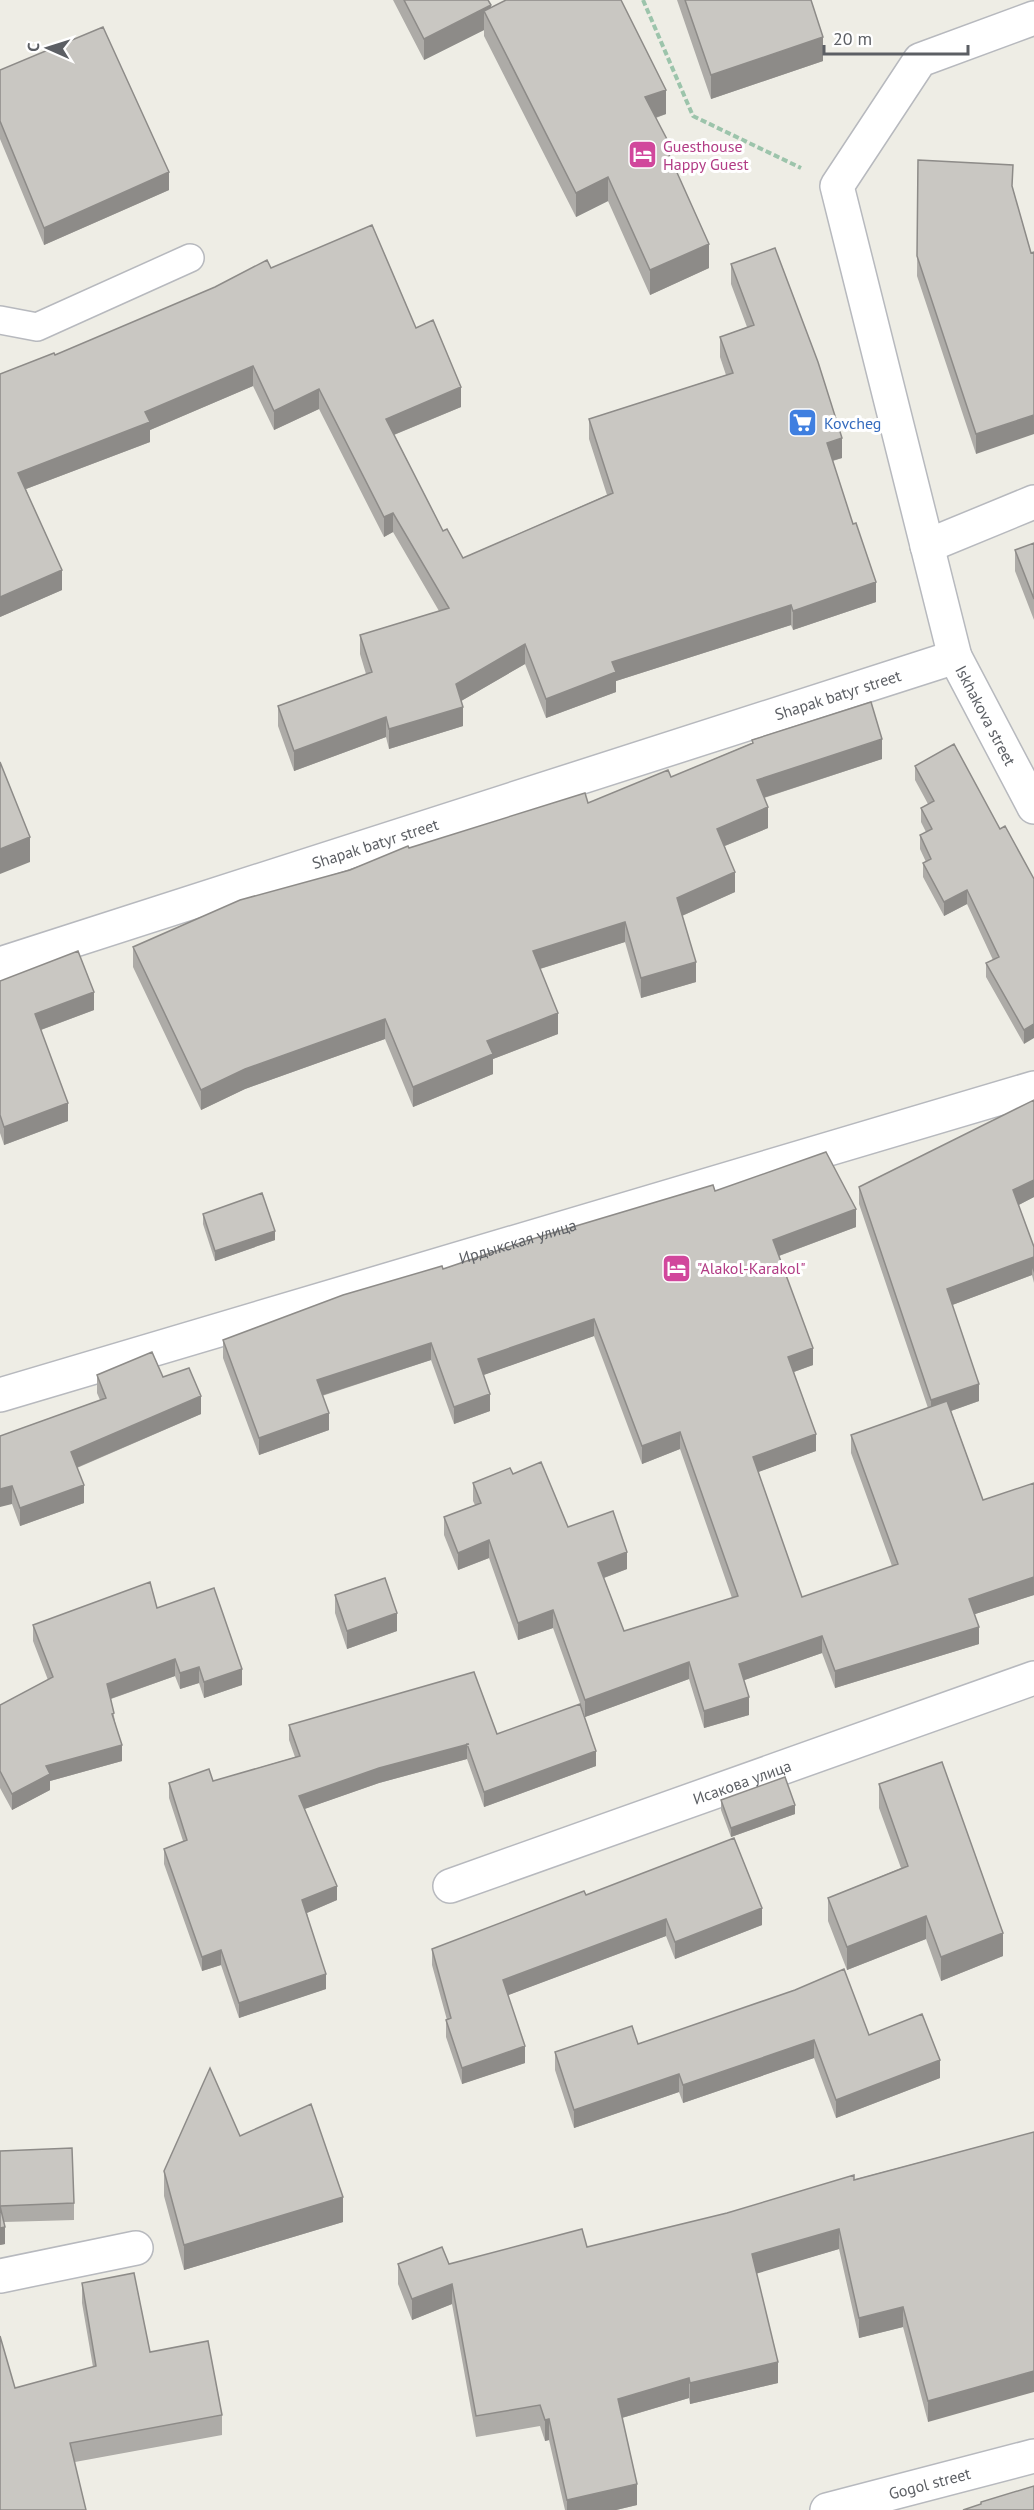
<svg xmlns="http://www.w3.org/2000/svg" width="1034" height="2510" font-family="'PT Sans',sans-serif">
<rect width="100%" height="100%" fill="#eeede5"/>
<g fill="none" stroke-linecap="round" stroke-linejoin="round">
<defs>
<path id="lane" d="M0,320l37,7 153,-69"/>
<g id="street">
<path d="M927,546l107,-44"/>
<path id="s1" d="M955,657l79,150"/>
<path id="s2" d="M0,964l955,-307 -118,-471 83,-126 114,-42"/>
<path id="s3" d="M0,1395l1034,-307"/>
<path id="s4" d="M450,1886l584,-208"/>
<path d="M0,2276l136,-28"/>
<path id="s5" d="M827,2510l207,-54"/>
</g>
</defs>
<use href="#lane" stroke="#b7b9be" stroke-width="30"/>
<use href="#street" stroke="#b7b9be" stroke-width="36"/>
<path stroke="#9cc4ab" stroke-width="4" stroke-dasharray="6 3" stroke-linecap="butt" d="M643,0l50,116 108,52"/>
<use href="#lane" stroke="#fff" stroke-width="27"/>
<use href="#street" stroke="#fff" stroke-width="33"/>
</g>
<path fill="#adaba7" d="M393,0h95l3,8 175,106 -10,4 53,150 -59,27 -42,-94 -32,16 -92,-181v-6l-60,30z
M677,0h134l12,61 -112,38z
M0,70l169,120 -125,55 -44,-106z
M918,160l95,29 18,64 -55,201 -59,-178z
M731,264l111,194 -9,3 43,141 -83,28 -2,-5 -175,56v11l-70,26 -21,-54 -64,37 2,25 -74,23 -3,-12 -92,34 -16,-45v-20l88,-32 -6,-20v-19l79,-24 -46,-79 -9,5 -65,-128 -45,21 -21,-44 -103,44v12l-124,47 36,101 -62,27v-243l55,-19 216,-87 145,60 45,79 -67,28 49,96 20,27 144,-63 -18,-56v-20l137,-44 -6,-18v-20l27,-10 -16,-43z
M1034,543v77l-19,-49v-21z
M752,740l130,19 -118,39 4,30 -43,18 10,46 -53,24 14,66 -55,16 -16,-56 -85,27 18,65 -65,25v15l-80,33 -28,-68 -140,50 -44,21 -68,-143v-20l276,-99 179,-45 83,-26 81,-34z
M915,766l85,63 34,50 -10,165 -38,-67v-14l7,-3 -26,-56 -23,12 -21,-39v-14l3,-1 -6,-13v-14l6,-3 -5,-10v-14l7,-4 -13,-24z
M0,981l94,29 -53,20 27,91 -64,24 -4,-12z
M859,1187l175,10 -16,8 16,42v36l-2,-8 -80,30 27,96 -28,10 32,89 51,-17v112l-59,19 4,30 -144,44 -13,-35 -78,27 5,35 -45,13 -15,-49 -104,38 -32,-89 -35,12 -29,-82 -31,12 -14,-35v-18l31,-12 -2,-4v-18l40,-9 55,53 59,42 -23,9 20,53 108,-33 -52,-149 -38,15 -48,-128 -111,39 7,36 -36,13 -23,-64 -109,36 7,34 -70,25 -36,-97v-18l220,-71 272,-78 141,36 -77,29 34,109 -19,7 22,79 -58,21 44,125 90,-31 -41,-113v-18l77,-27 -69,-204z
M203,1214l72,26 -60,21 -12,-37z
M97,1375l66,2 38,37 -124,54 7,35 -64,23 -8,-22 -12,-68 100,-36 -3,-7z
M335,1595l62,36 -50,18 -12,-36z
M157,1608l85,77 -38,13 -5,-15 -19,6 -5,-13 -64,23 11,62 -72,20v9l-38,20 -12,-22v-83l48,-25 -15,-39v-16z
M289,1725l208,9 99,32 -112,41 -17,-48 -88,24 -75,26 33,91 -30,13 19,76 -87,29 -18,-53 -19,6 -38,-107v-15l19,-8 -14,-43v-15l44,-2 82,-24 -6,-17z
M879,1784l124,172 -62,25 -15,-42 -79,31 -19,-49v-23l73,-30 -22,-60z
M721,1800l74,14 -64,23 -10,-27z
M586,1895l176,30 -87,34 -9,-23 -158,59 17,68 -63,21 -16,-47v-17h1l-15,-55v-16z
M869,2035l71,43 -104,40 -22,-60 -131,45 -4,-11 -105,36 -19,-58v-18l83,-8z
M1034,2132l-106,290 -25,-95 -44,11 -20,-89 -83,24 22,110 -88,21 -1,-6 -67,20 15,87 -21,5h-51l-16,-70 -4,1 -5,-15 -64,11 -24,-133 -40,16 -14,-36v-20h51l138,-17 140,-34z
M240,2136l103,86 -159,48 -20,-74v-25z
M0,2151l74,52v17l-70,2 1,22 -5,1z
M82,2283l68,69 72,63v20l-147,27 -60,-74 78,-21 -11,-64z"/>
<path fill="#8d8b88" d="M491,5v20l-7,-14v19l-60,30v-21z
M823,37v24l-112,38v-24z
M666,90v24l-21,7v-24z
M670,145v25l-4,-22z
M169,172v18l-125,55v-17z
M608,177v24l-32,16v-24z
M709,244v24l-59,27v-25z
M253,366v20l-103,44v12l-132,50v-19l127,-61z
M461,387v20l-75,31v-19z
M319,389v20l-45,21v-19z
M1034,415v19l-58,20v-20z
M842,438v20l-15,4v-19z
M393,513v19l-9,5v-20z
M62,570v20l-62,27v-20z
M876,582v20l-83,28v-19z
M791,605v20l-175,56v11l-70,26v-19l66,-37z
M525,644v20l-69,40v-20z
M463,707v19l-74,23v-20z
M386,717v20l-92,34v-20z
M882,739v20l-125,41v-20z
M768,807v21l-51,21v-20z
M30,837v25l-30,12v-25z
M735,872v20l-58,26v-20z
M967,890v14l-23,12v-14z
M625,922v20l-92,29v-20z
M696,962v20l-55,16v-20z
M94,992v18l-59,22v-18z
M558,1013v21l-65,25v15l-80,33v-20l74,-46z
M385,1019v20l-140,50 -44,21v-20l44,-21z
M1034,1024v14l-10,6v-14z
M68,1103v18l-64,24v-18z
M1034,1180v17l-21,11v-18z
M856,1209v18l-83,31v-18z
M275,1231v9l-60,21v-10z
M1034,1257v16l-2,-5v7l-85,32v-18z
M594,1319v17l-116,41v-18z
M431,1343v17l-114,37v-17z
M813,1348v17l-25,9v-17z
M979,1384v17l-48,17v-18z
M490,1394v17l-36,13v-17z
M201,1396v18l-130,56v-18z
M329,1413v17l-70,25v-17z
M680,1432v17l-38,15v-18z
M816,1434v17l-63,23v-17z
M84,1485v18l-64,23v-18z
M12,1486v18l-12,3v-18z
M489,1540v18l-31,12v-17z
M627,1552v17l-29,11v-17z
M1034,1577v18l-65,21v-17z
M553,1610v18l-35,12v-17z
M397,1613v18l-50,18v-18z
M979,1627v17l-144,44v-17z
M822,1636v17l-83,29v-18z
M175,1659v17l-68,24v-16z
M689,1662v17l-104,38v-17z
M199,1667v16l-19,6v-16z
M242,1669v16l-38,13v-16z
M749,1697v18l-45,13v-17z
M467,1744v15l-88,24 -80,28v-15l80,-28z
M122,1745v16l-72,20v9l-38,20v-16l34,-28z
M596,1751v15l-112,41v-15z
M795,1805v9l-64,23v-9z
M337,1886v14l-35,15v-15z
M762,1908v17l-87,34v-17z
M926,1916v23l-79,31v-23z
M666,1919v17l-163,61v-17z
M1003,1933v23l-62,25v-24z
M221,1950v15l-19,6v-14z
M326,1974v15l-87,29v-15z
M814,2040v18l-131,45v-18z
M525,2046v17l-63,21v-16z
M940,2060v18l-104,40v-18z
M679,2074v18l-105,36v-18z
M343,2197v25l-159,48v-25z
M5,2227v17l-5,1v-17z
M839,2229v20l-87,26v-21z
M452,2284v20l-40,16v-21z
M903,2307v20l-44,11v-20z
M778,2362v21l-88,21v-21z
M1034,2371v21l-106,30v-21z
M689,2378v20l-71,21v-20z
M549,2419v21l-4,1v-21z
M637,2484v21l-21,5h-49v-10z"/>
<path fill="#c9c7c2" stroke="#8d8b88" stroke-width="1.5" d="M404,0h84l3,5 -67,34z
M506,0h115l45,90 -21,7 25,48 -4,3 43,96 -59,26 -42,-93 -32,16 -92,-182z
M685,0h126l12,37 -112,38z
M103,27l66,145 -125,56 -44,-107v-51z
M918,160l95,5 -1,21 19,67 3,-1v163l-58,19 -59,-178z
M372,225l44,103 17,-8 28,67 -75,32 57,112 4,-2 16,29 150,-65 -24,-74 144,-46 -13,-36 34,-12 -23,-61 44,-16 43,114 24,76 -15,5 26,81 3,-1 20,59 -83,29 -2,-6 -179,57 4,10 -70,27 -21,-55 -69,40 7,23 -74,22 -3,-12 -92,34 -16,-45 94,-34 -12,-37 89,-27 -56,-95 -9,4 -65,-128 -45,22 -21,-45 -108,46 5,10 -132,51 44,97 -62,27v-223l54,-21 1,2 160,-68 52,-27 4,8z
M1034,543v56l-19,-49z
M871,702l11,37 -125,41 11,27 -51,22 18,43 -58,26 19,64 -55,16 -16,-56 -92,29 25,62 -71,28 6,13 -80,33 -28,-68 -140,50 -44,21 -68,-143 107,-47 110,-30 58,-24 1,2 176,-55 3,10 80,-33 3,7 82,-34 -1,-3z
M954,744l46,85 5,-3 29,53v145l-10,6 -38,-67 13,-6 -32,-67 -23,12 -21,-39 8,-4 -11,-24 12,-6 -11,-21 13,-7 -19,-35z
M0,762l30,75 -30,12z
M78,951l16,41 -59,22 33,89 -64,24 -4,-12v-134z
M1034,1100v80l-21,10 21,57v10l-87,32 32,95 -48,16 -72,-213z
M826,1152l30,57 -83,31 40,108 -25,9 28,77 -63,23 49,140 96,-33 -47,-129 96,-34 36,99 51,-17v94l-65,22 10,28 -144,44 -13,-35 -83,28 10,33 -45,14 -15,-49 -104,38 -32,-90 -35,13 -29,-83 -31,13 -14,-36 37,-14 -8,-20 37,-15 3,6 28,-12 27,65 45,-16 14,41 -29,11 26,68 114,-35 -58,-164 -38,14 -48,-127 -116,40 12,35 -36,13 -23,-64 -114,37 12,33 -70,25 -36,-98 120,-45 99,-29 1,3 86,-29 184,-55 2,6z
M262,1193l13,38 -60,20 -12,-37z
M152,1352l11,25 26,-9 12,28 -130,56 13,33 -64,23 -8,-22 -12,3v-53l106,-38 -9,-23z
M385,1578l12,35 -50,18 -12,-36z
M150,1582l7,26 57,-20 28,81 -38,13 -5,-15 -19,6 -5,-14 -68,25 7,29 -2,1 10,31 -76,21 4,8 -38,20 -12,-23v-66l53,-28 -20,-52z
M474,1672l23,62 83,-30 16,47 -112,41 -17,-48h2l-90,24 -80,28 38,90 -35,14 24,74 -87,29 -18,-53 -19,7 -38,-108 23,-9 -18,-57 40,-14 4,12 87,-25 -11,-31z
M942,1762l61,171 -62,24 -15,-41 -79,31 -19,-49 80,-32 -29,-82z
M785,1777l10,28 -64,23 -10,-28z
M734,1838l28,70 -87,34 -9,-23 -163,61 22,66 -63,22 -16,-48 5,-2 -19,-69 152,-58 2,4z
M844,1969l25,66 53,-21 18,46 -104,40 -22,-60 -131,45 -4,-11 -105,36 -19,-58 77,-26 6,18 157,-54z
M210,2068l30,68 71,-32 32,93 -159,48 -20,-74z
M1034,2132v239l-106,30 -25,-94 -44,11 -20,-89 -87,25 26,108 -88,21 -1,-5 -71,21 19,85 -70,16 -18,-81 -4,1 -5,-15 -64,11 -24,-132 -40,15 -14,-35 44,-17 7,17 133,-35 5,18 140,-34 127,-38v5z
M72,2148l2,55 -74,3 5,21 -5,1v-77z
M134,2273l16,79 58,-11 14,74 -152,28 16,67h-86v-174l15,52 81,-22 -14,-83z
M1034,2486v24h-71l18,-6v-2z"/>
<defs>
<symbol id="hotel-square" viewBox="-11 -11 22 22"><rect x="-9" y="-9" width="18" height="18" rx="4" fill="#d1479c" stroke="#fff"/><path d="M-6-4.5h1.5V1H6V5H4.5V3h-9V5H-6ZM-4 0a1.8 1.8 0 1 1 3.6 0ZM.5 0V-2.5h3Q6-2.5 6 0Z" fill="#fff"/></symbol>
<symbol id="supermarket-square" viewBox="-11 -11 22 22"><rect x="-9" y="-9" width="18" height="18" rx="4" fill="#3f7fe0" stroke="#fff"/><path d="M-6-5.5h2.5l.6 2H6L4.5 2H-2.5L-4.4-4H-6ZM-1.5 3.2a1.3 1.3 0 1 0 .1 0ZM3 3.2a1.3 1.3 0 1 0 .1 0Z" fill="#fff"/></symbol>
</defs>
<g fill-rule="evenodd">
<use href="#hotel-square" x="626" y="138" width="33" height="33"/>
<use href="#supermarket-square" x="786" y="406" width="33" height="33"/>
<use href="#hotel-square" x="660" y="1252" width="33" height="33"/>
</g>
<g text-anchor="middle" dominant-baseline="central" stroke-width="6" stroke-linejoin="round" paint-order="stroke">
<g font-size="16" fill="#b23c85" stroke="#fff" text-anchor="start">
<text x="663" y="146">Guesthouse<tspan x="663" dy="18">Happy Guest</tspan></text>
<text x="697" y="1268">"Alakol-Karakol"</text>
</g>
<g font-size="16" fill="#366cbe" stroke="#fff" text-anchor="start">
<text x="824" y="423">Kovcheg</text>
</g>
<g font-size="16" fill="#5c5f64" stroke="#fff">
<text stroke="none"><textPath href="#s2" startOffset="880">Shapak batyr street</textPath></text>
<text stroke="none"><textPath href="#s1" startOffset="66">Iskhakova street</textPath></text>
<text stroke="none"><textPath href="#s2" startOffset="394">Shapak batyr street</textPath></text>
<text stroke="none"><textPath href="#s3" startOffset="540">Ирдыкская улица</textPath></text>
<text stroke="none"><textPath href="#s4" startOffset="310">Исакова улица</textPath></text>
<text stroke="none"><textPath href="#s5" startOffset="106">Gogol street</textPath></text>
</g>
</g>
<g transform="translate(48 48) rotate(273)" stroke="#ffffff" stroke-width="4.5" paint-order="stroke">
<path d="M0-4.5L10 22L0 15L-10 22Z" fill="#5c5f64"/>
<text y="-9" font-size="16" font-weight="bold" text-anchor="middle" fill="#5c5f64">С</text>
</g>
<path d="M824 45v9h144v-9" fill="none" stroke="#5c5f64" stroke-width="3"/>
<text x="833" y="45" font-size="18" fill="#5c5f64" stroke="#ffffff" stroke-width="4.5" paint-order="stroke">20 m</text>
</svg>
